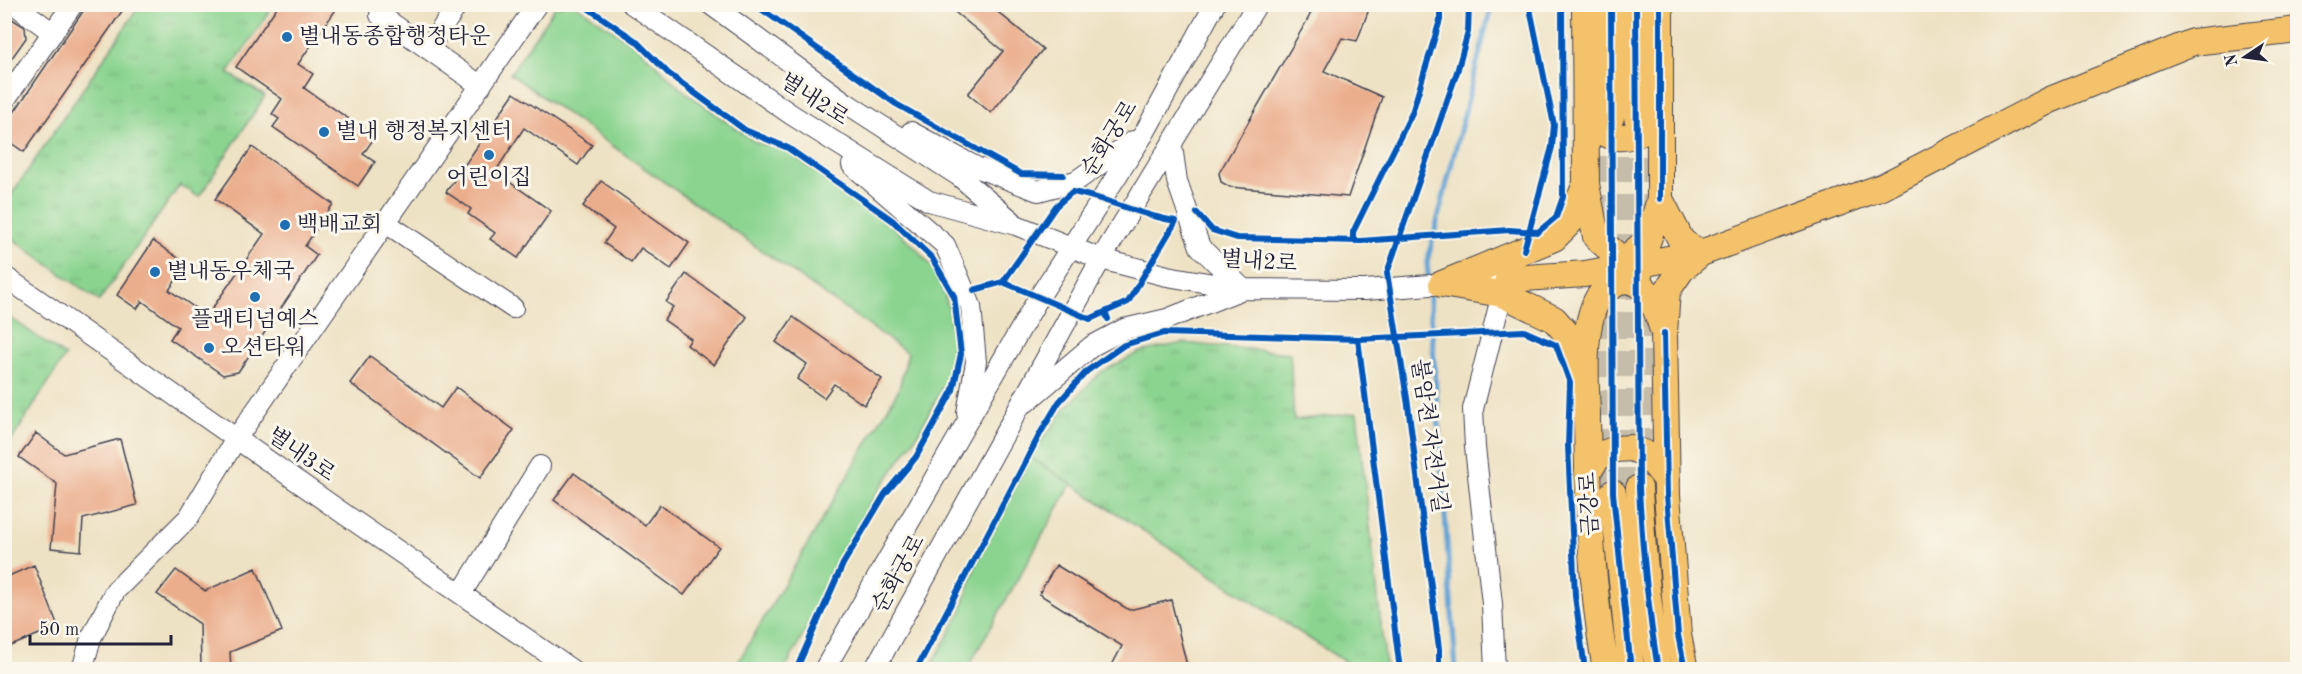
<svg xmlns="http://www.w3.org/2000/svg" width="2302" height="674" font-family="'Old Standard TT','Noto Serif KR',serif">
<defs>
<pattern id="park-tufts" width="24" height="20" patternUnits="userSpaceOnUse" patternTransform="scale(1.5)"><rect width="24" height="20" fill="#8bd490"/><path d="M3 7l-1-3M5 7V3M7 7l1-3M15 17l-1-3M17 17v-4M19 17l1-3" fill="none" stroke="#78b67d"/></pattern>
</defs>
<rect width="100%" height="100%" fill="#fbf7ec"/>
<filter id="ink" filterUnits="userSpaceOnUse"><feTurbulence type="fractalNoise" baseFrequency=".0167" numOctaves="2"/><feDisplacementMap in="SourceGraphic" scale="12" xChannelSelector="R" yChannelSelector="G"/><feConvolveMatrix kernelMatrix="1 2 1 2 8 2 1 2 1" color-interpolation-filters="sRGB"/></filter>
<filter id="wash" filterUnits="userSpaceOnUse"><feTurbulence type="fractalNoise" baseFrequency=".008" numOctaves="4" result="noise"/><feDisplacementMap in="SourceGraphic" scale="24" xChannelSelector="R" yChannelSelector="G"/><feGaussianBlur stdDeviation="1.35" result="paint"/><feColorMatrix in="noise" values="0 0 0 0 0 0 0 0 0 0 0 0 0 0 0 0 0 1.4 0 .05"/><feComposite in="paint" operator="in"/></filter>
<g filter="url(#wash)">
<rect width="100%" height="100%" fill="#eee2c4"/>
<path fill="#8bd490" stroke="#567b66" stroke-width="1.5" d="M568,4l8,1 64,44 40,39 75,54 31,9 106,75 23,21 23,27 11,36 4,34 -7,37 -28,53 -39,56 -50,86 -18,44 -26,49h-51l165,-280 9,-36 -398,-279 45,-67z
M1030,457l42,26 -105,186 -38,1 32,-58 15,-48z"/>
<path fill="url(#park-tufts)" stroke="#567b66" stroke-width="1.5" d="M140,5h134l-46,68 37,23 -66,101 -19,-12 -81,116 -94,-68v-29z
M5,314l60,42 -60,95z
M1183,343l107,10 4,67 63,-7 29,256h-30l-326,-212 33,-46 38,-39 39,-20z"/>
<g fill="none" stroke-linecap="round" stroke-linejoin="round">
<path stroke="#60a2d4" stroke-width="5" d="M1456,670l-29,-408 65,-258"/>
</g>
<g id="blocks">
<path fill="#ebae8d" d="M88,4h39l-103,148 -20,-14v-11z
M279,4h47l9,7 -37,53 15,10 -9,14 71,49 -12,17 12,8 -17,24 -85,-59 6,-8 -7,-5 10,-15 -46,-32z
M945,4h43l55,45 -52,64 -23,-19 35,-43z
M1314,4h57l-14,37 -15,-3 -18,33 58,26 -34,100 -118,-10 -9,-5 -2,-9 90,-156z
M4,14l21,13 1,11 -22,31z
M514,93l78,52 -14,20 -54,-37 -29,44 56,39 -33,47 -28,-19 5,-6 -27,-19 3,-5 -25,-17z
M252,147l81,57 -28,42 12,9 -79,117 -15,3 -53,-36 8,-12 -36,-26 -5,8 -20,-14 36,-54 34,23 -18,26 38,26 57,-82 -49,-35z
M601,181l88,62 -18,26 -30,-21 -10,14 -27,-19 10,-14 -31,-23z
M686,274l61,43 -33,48 -27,-20 4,-6 -27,-19 9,-13 -7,-5z
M793,317l89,62 -18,26 -30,-21 -10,14 -27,-19 10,-15 -31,-22z
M370,356l71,52 15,-21 58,43 -34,48 -130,-95z
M36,433l28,21 56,-15 17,66 -54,14 -2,32 -30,-3 6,-64 -38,-27z
M574,473l71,52 15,-20 59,42 -35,48 -130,-95z
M34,565l24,61 -54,23v-71z
M1056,565l73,45 42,-10 16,66 -16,3h-61l12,-23 -83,-52z
M256,568l26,63 -52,21 1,17h-30l-1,-45 -43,-30 19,-24 29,21z"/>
</g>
</g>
<g filter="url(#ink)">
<use href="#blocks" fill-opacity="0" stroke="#413f50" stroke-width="1.5"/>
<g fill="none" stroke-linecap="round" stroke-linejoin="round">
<path stroke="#c5bca9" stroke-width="26" stroke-dasharray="26 13" stroke-linecap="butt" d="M1611,117l2,376
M1637,117l2,371"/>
<defs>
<path id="minor" d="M14,4l39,29
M387,4l-7,11 101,71
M632,4l160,111 137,86 87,24 85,34 66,17 76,13 122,1 143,-11
M710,4l136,99 113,73 53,45
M428,49l30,-45
M4,101l69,-97
M911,132l65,35 62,24 38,-10 57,-40
M852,165l93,80 26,61 5,56 -9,51
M386,223l127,85
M4,276l343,240 225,154
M1026,402l66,-56 32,-17 43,-10 76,-30 -43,-42 -23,-66 -5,-35
M461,594l79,-128
M82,670l9,-32 24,-47 74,-74 47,-78 301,-435
M824,670l215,-373 106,-165 70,-128
M874,670l227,-411 156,-255
M1495,670l-3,-66 -17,-157 -2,-38 29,-115"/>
<path id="major" d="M1585,4l1,180 10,53 26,23 16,1
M1611,4v113
M1636,4l1,113
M1586,114c3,5 6,12 11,15 22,16 50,7 61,-16
M1660,199l22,43 19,11 -19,16 -15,22 -3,42 3,162 11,140 7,35
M1612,265l16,-8 20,-17 12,-41v-195
M1613,277c35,4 39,19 49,50
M1508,279l77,-5 116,-21 181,-66 168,-87 143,-58 105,-12
M1442,284l60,10 52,25 20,23 7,26
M1442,284l112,-46 16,-16 16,-38
M1588,471l12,-16 16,-6 15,-1 15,6 21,26
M1639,488c3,61 9,121 19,182
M1613,493l18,177
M1606,670c-15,-84 -18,-170 -19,-255 -1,-34 -6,-86 11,-117 5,-9 31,-21 42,-26"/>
</defs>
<use href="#minor" stroke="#413f50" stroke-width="22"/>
<use href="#major" stroke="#413f50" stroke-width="28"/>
<use href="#minor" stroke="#fff" stroke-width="20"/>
<use href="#major" stroke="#f4c26a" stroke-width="26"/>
<defs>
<path id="cycleway" d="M582,4l54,37 33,33 76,56 43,18 104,72 40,38 22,38 7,58 -8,36 -37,67 -31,37 -42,70 -47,106
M754,4l142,100 125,70 42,1
M1611,4l2,489 18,177
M1636,4l3,484c3,61 9,121 19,182
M1660,199v-195
M1197,213l15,17 25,8 124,3 148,-11 29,2 18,-15 7,-20 -1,-193
M1353,241v-9l59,-119 28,-93v-16
M1524,250l28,-103 2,-22 -25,-121
M1003,282l53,-76 16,-14c36,6 68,24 104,29l-48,81 -23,10
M974,290l29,-8 87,37 15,-7 3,7
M1664,333l3,162 11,140 7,35
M1358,339l42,331
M916,670l125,-238 18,-30 28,-31 37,-26 40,-12 194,6 166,-8 32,14 14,38 -2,63 7,150 10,74
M1439,670v-21l-31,-244 -21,-132 70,-201 11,-40 1,-28"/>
</defs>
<use href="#cycleway" stroke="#fbf7ec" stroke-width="10"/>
<use href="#cycleway" stroke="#0057b8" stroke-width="6"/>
</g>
</g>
<g fill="#1f6fb2" stroke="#fbf7ec" stroke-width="2">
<circle cx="287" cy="37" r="6"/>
<circle cx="324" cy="132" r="6"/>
<circle cx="489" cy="155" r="6"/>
<circle cx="285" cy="225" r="6"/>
<circle cx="155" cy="272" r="6"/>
<circle cx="255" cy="297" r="6"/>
<circle cx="209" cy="348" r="6"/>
</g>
<g text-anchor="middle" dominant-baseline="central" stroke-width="6" stroke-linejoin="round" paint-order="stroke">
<g font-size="22" fill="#22223b" stroke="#fbf7ec" text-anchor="start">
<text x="299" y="37">별내동종합행정타운</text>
<text x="336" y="132">별내 행정복지센터</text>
<text x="489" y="178" text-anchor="middle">어린이집</text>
<text x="297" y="225">백배교회</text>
<text x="167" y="272">별내동우체국</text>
<text x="255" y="320" text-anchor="middle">플래티넘예스</text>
<text x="221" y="348">오션타워</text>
</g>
<g font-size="22" fill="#22223b" stroke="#fbf7ec">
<text transform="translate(814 100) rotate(33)">별내2로</text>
<text transform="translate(1110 139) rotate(-58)">순화궁로</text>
<text transform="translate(1259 262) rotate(4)">별내2로</text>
<text transform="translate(1429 436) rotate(82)">불암천 자전거길</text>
<text transform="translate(301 455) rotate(35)">별내3로</text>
<text transform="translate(1590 504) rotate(-93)">금강로</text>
<text transform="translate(899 574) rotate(-61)">순화궁로</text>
</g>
</g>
<rect width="2302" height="674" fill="none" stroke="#fbf7ec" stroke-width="24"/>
<g transform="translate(2245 57) rotate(257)" stroke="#fbf7ec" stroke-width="4.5" paint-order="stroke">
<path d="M0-4.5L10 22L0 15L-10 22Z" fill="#22223b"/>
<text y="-9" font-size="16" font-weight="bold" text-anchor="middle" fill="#22223b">N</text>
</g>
<path d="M30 635v9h141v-9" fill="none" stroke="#22223b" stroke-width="3"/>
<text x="39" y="635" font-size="18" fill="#22223b" stroke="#fbf7ec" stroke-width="4.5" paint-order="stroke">50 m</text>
</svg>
